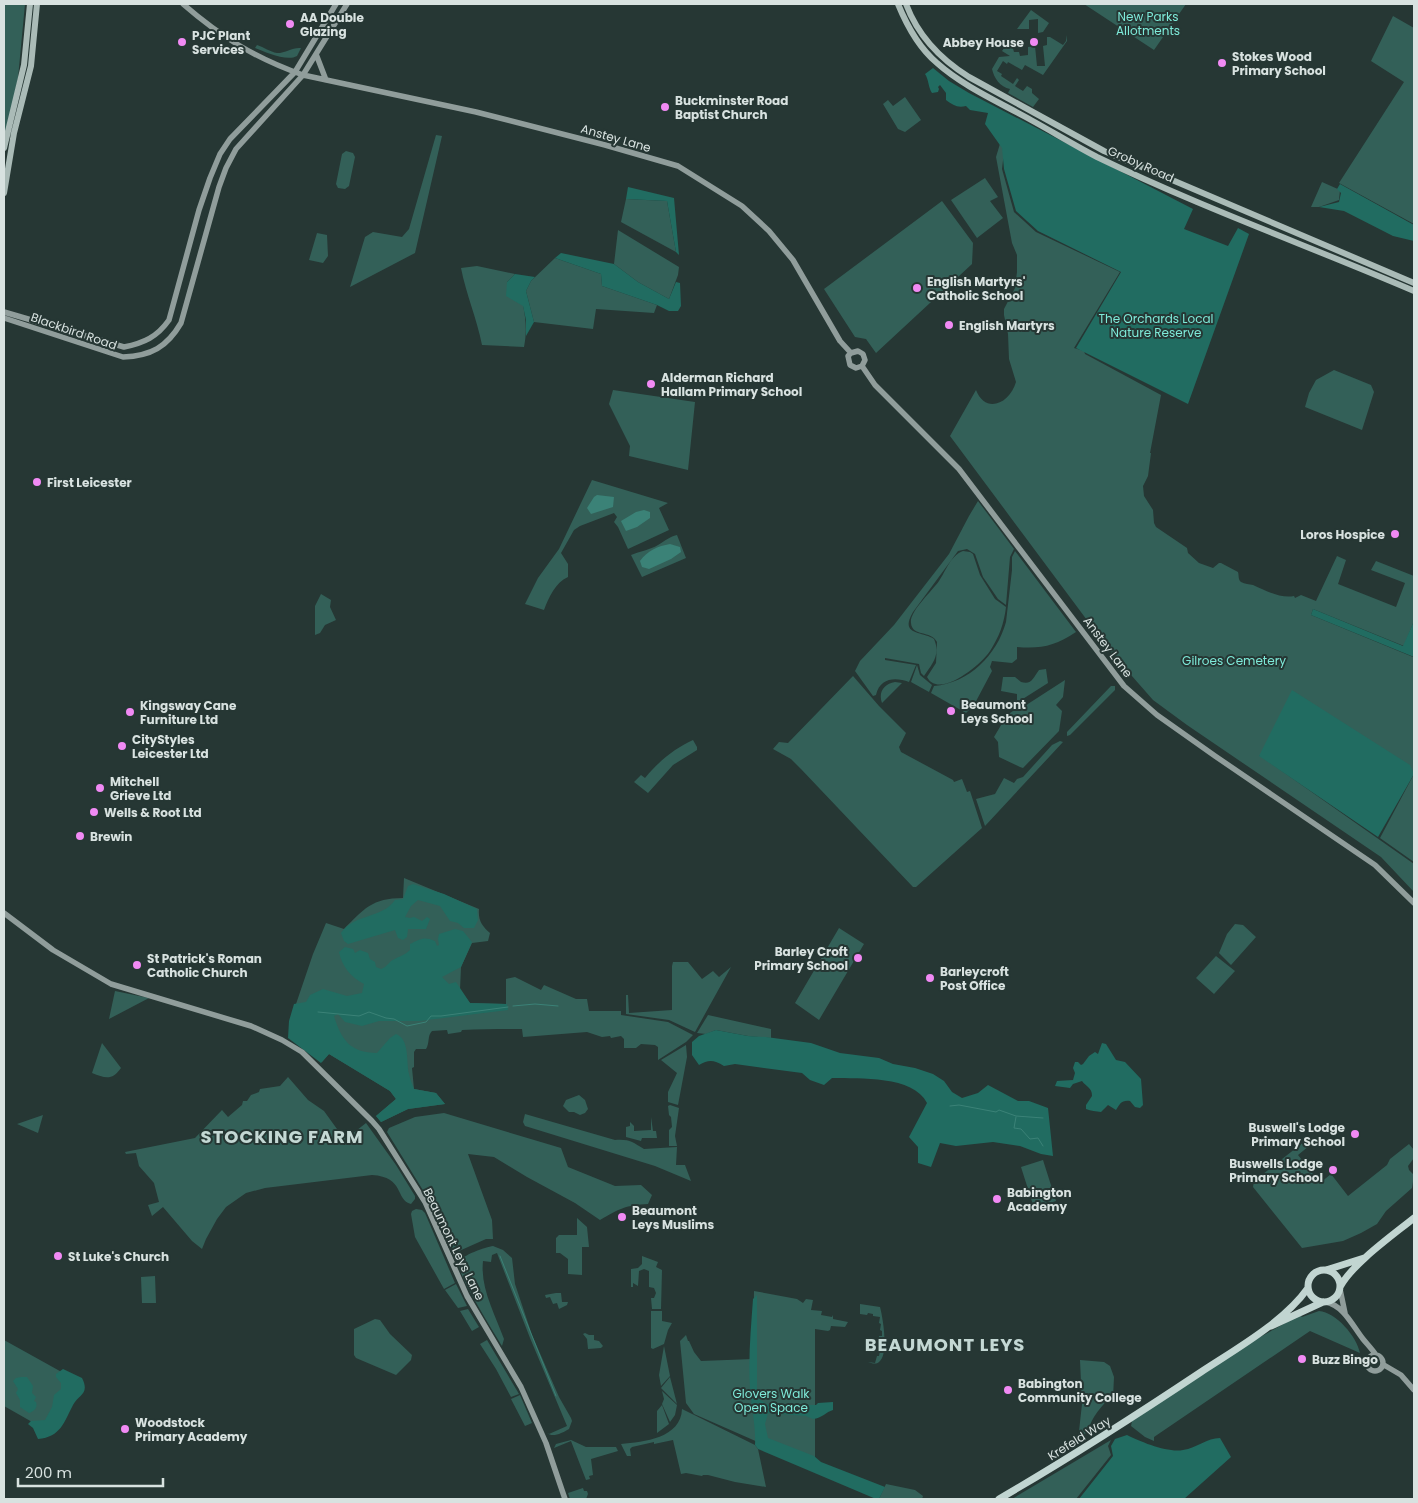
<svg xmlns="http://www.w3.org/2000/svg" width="1418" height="1503" font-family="Poppins,sans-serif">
<rect width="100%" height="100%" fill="#263734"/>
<path fill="#336058" d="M4,4h21l-7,74 -14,65z
M1084,4h102l-32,46z
M1031,10l18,13 -6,9 -5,1v-14l-9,1v9h-12z
M1393,16l21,12v196l-75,-41 65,-101 -33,-21z
M1066,35l1,6 -24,34 -18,-10 -3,5 -14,-8 -1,2 -4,-3 -6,10 5,3 -1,2 12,8 4,-6 2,2 -4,6 8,5 4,-5 5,3v4l7,6 -6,8 -25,-14 2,-4c-10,-2 -16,-11 -18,-20l7,-12 11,-1 -8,-5 7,-10 3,4 2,7h5l1,4 8,-1v-8l7,-1 2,20h8l-2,-20 4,-1v-8h3l13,8 3,-4z
M257,45c7,2 13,7 20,8 9,0 16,-6 24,-5l-4,8c-10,6 -32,-4 -42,-8z
M905,97l16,23 -16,12 -7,-3 -15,-25 5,-4 5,6z
M1008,117l-6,52 12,43 22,20 84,40 -46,76 10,3 1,3 76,41 -11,58h1l-3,23 -5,10 1,10 9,14 1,13 2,4 31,21 1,5 11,10 14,5 6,-5h2l17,9c1,3 0,8 3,10 4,2 8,2 12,3 11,5 28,14 41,11l1,2 6,-3 15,6 21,-45 9,4 -8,24 58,23 9,-24 -34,-13 5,-9 38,15v45l-10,25 -91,-37 -2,6 102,42 1,-1v206l-34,-24 34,-64 -155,-19 155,109v28l-33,-35 -194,-132 -34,-25 -43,-49 -160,-215 26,-46c10,25 34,13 40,-8l-7,-23 -1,-25 -4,-19v-6l11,-21 2,-16v-17l-5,-12 -16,-86z
M436,135l6,1 -27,117 -65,34 15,-50 8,-5 29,5 7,-8z
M346,151l7,2 2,4 -6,29 -4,3 -7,-1 -2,-4 6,-30z
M985,178l13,19 -8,4 13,17 -26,20 -26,-38z
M1322,182l18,8 -1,10 -20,7h-8z
M626,199l41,2 9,51 -55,-30z
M942,201l31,42 -1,21 -96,89 -10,-14 -11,-2 -31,-48z
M618,230l61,37 -1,8 -9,24 -31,-17 -24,-18z
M317,233l10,2 1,21 -5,7 -14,-3z
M555,258l46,16 1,12 55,19 -3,8 -58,-4 -3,20 -59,-7 -8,-31 5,-10z
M477,266l38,8 -8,8 9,19 7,4c3,15 4,27 1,42l-42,-2c-5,-26 -16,-51 -21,-77z
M1334,370l37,15 3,7 -12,38 -57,-23 4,-14 7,-13z
M613,390l82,12 -7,68 -59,-14 1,-10 -21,-42z
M592,480l76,23 -9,5 10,22 -41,19 -10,-22 -4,-5 3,-5 -3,-4 -34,13 -6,4 -13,23 7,11v13c-13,6 -19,20 -24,33l-19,-6 13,-26 21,-29z
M978,501l36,48 -4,8 -4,48 -8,-6 -15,-22 -8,-23 -8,-5 -9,2 -45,61c-14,24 9,19 21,27 7,16 -2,25 -10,37l-3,-3 -2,-9 -34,-6v2l31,5 -7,17c-14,-5 -29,-4 -33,13l-3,1 -18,-25 5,-10 34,-36 55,-71 20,-38z
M677,535l9,23 -44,19 -11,-22c9,-4 19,-5 27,-10 7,-4 11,-8 19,-10z
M963,551l7,1 3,2 7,21 15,24 11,8c-2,17 -7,30 -16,44 -8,13 -51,49 -63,26l9,-14 1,-21c-6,-12 -25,-5 -26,-19 -2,-11 21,-32 28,-42 7,-10 11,-25 24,-30z
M1015,551l61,81c-21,14 -35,17 -59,15v12l-5,4 -20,-2 -2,6 2,4 -18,34 -8,8 -35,-20 3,-7c35,-3 63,-31 72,-64l6,-52v-13z
M321,594l10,6 -1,7 6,13 -11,5 -5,8 -5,2v-29z
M917,665l3,10 12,10 -3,7 -18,-10z
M1046,669l2,14 -30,19h-1v-8l-16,-3 2,-14h12l6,5c11,3 12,-4 18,-12z
M853,676l26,30 27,27 -7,14 2,5 52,28 1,2 8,-3 5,13 3,-1 12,37 -66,59h-3l-112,-118 -10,-10 -18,-10 6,-7 9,1z
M1065,680l-2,17 -7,8 6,6 -3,20 -36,37 -3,-1 -21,-10 -1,-15 -4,-5 13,-22 9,-6 1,2z
M895,682l7,1 -20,20c-4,-11 2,-19 13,-21z
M1111,686h4v4l-45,45 -3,1v-4z
M693,740l4,7v3l-24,15 -25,28 -14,-11 7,-7 4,3c13,-16 30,-30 48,-38z
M1060,741l3,1 -78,84 -9,-27 19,-5 9,-16 10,5 3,-4 6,-2 29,-32z
M404,878l75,31c-1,11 3,17 11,24l-2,8 -16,2 -11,24 -1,23 10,13 36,1v-25l9,-2 26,13 3,-5 32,14h11l2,12h32v4l47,7 25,13 -7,7 -28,18v-13l-3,-2 -14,-1 -5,4h-12v-9l-3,-3 -10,2 -1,-2 -8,1 -15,-5 -64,5 -1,-8c-21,0 -40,0 -60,1l-1,2 -13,2 -1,-4 -15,1c-5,5 -2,12 -6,18h-10l-2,3v15l-2,1 2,21 22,4 9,11 -37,5 -27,13 -5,-6 20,-17 -6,-8 -61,-37 -7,8 -26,-58 17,-50 13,-31 18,6c20,-20 28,-31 59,-31z
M1235,924l8,1 13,12 -25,28 -12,-12 8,-19z
M839,928l25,16 -45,76 -24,-17z
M1216,956l19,15 -21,23 -18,-16z
M673,962h15l14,17 11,-8 6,6 12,-10 -36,65 -26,-12 -43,-6v-19h2l1,18 43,-3v-44z
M115,991l34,7 -40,21z
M708,1015l63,14v9l-23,-2 -32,-6 -10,4 -9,-1z
M102,1043l19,25c-9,13 -16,10 -29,5z
M686,1045l1,12 -9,48 -10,-3v-10l9,-19 -16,-13z
M288,1077l20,23 16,11 13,18 10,9 19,-15 30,42 19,31v3l-4,5c-16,-4 -6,-27 -39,-29l-107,13 -19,5 -20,14 -9,12 -11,20 -4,10 -10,-8 -29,-34 -11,9 -4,-11 11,-3 -5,-19 -15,-17 -3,-13 -10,1 -1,-2 70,-14 27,-28 6,7 14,-12 1,-4h4l4,-6 8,-3 1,-3 20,-3z
M579,1095l6,5 3,9 -3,4 -5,2 -6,-3h-5l-6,-6 3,-6z
M670,1105l9,3 -4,28 2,10h-8v-16l3,-3 -1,-10 -2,-2 -1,-9z
M444,1113l117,35 7,19 47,19 26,-1 11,10 -4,9c-22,1 -29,5 -48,16l-25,-17 -48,-26 -33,-20 -26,-3 24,66 1,19h-7l-27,12 -8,-3 -22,-48 -42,-68 2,-4 26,-11z
M525,1114l90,26c15,-1 17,2 29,9l33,-2 -1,18h9l6,16 -36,-15 -130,-40 -2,-4z
M43,1115l-5,18 -21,-9z
M651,1117l2,14h3l1,7h-15l-1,3 -15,-4v-10l4,-1v-4l4,4v5l17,-1z
M1305,1141l4,5 -11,9 22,28 11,-9 17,22 39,-31 3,-6 19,-15 5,6v8l-6,8 1,4 5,5 -2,13 -26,23 -9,13 -16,9 -18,8 -41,7 -49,-61 1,-6z
M1043,1160l13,41 -22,7 -13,-41z
M416,1209l6,1 3,3 30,70 -11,6 -29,-52 -4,-23 1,-3z
M577,1218l10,9 2,20h-7v28l-14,-1v-15l-8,-6h-4v-15l3,-3h18z
M493,1246l10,4 9,8 3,26 17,51 27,62 12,21 1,3 -3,8c-7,4 -16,9 -22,4l2,1 18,-8 -37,-88 -33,-85 -5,2 -1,7 -8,-1c-3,27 12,53 21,78l-2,7c-7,-12 -46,-73 -43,-83 2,-8 27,-16 34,-17z
M642,1256l16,6 -2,5 6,3 -1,39h-9l-1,-11h3l2,-5 -2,-5 -5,-1v-16l-5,-2 -5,2 -1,15 -5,-3v4h-2v-18l7,-1 4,-4z
M155,1276l1,27h-14l-1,-26z
M456,1284l11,22 -9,2 -13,-18z
M754,1291l43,8 6,4 3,-4 7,1 -2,10 11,1 -1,4 11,2 1,-2v4l15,3 -3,5 -14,-1 -1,4 -2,1 -13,-2v138l-121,-53 -8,-11 -6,-62 6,-6 2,6h1l5,11 7,9 52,-2z
M556,1293h5l1,9h6l-1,3 -8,4 -2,-6 -4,1 -3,-7 -4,1 -1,-3z
M860,1304l20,3c3,11 9,48 -1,55 -3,3 -8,1 -11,0l7,1 2,-7h2l1,-5 -2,-1 1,-14h3v-5l-2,-1 1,-6 -2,-1 1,-6 -7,-1v-2l-5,-1 -1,2 -7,-1z
M468,1309l11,18 -7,4 -12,-20z
M651,1311h11v10l10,2 -4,7 -4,14 -11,5 -2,-1z
M1319,1311c17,1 38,26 41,42l-50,-22 -156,106v4l-9,-4 -14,-11 1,-5 121,-80 47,-26 2,2z
M375,1319l5,1 10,14 22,21 -1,5 -15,15 -40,-17 -2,-3v-26z
M585,1333l4,2h5v5l5,1 4,5 -2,2 -13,1 -1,-10 -4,-5z
M4,1340l72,40 -28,51 -44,-25z
M487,1340l32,54 -8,3 -15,-28 -16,-25z
M664,1346l6,30 -9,10 -2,-11z
M1080,1360l24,2 6,4 4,11 -1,21h-4c-5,6 -11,12 -15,19 -6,10 -5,16 -16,23l4,-36z
M670,1377l7,27 -16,-16z
M662,1391l15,14 -2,10 -5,7 -8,-18 2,-5z
M520,1395l12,28 -7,3 -14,-27z
M662,1405l7,19 -12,9v-22z
M682,1409l73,36 3,4 8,38 -31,-5 -27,-7h-5l-1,1 -16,-3 -5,1 -8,-34 -19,4v-2l-22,5 -2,2 1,7h-4l-6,-12c23,-2 60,-6 61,-35z
M571,1440l15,7h30l2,4 -27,8 2,16 -4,1 1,3 -4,1 -15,-39 -17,7 2,-4z
M1111,1440l-3,6 3,9 -35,44h-64z
M886,1484l29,6 8,6 -1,3h-43z
M583,1488l1,3h3l1,3 -2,5h-16l-2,-6z"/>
<path fill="#216c61" d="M933,68l16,13 20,12 224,116 -9,20 44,17 10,-18 11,6 -61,170 -112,-56 45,-76 -83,-41 -22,-20 -12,-42 -2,-21 -17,-24 3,-11 -18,-3 -4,-4c-9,2 -13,-1 -20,-6v-7l-6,-8 -2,2 1,2 -1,3 -6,1c-4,-6 -3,-13 -7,-19z
M1340,184l74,41v16l-21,-5 -49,-25 -25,-4 20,-5 2,-9 -4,-4z
M628,187l46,11 5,57 -3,-3 -9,-51 -41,-2z
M561,253l53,11 24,18 31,17 7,-17 4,1 1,23 -3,5h-9l-12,-6 -55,-19 -1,-12 -46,-16z
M515,274l20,3 -4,4 -5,10 8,31 -8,14v-16l-3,-14 -17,-10 1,-14z
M1313,609l90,37 11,-25v36l-103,-42z
M1292,690l118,75 4,9 -36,63 -119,-81z
M413,884l31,10 33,15 1,11 -4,8h-10l-6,-5 -8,-2 -10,-15 -22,-6 -7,6 -6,11 5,1 4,-1 8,4 5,-4 3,2 -4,10h-18l-1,8 -4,3 -5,-2 -3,-8 -47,14 -4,-3 -3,-8c14,-20 41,-14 54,-33l8,-1 5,-13z
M455,929l8,2 9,11 -11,25 -19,10 7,7 7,-2 14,21 37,1 1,6 -89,11h-40l-17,5 -17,-4 -7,-8 -4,2c7,23 16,37 43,37l13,-15 6,-4c14,5 10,28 13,40 1,5 3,10 5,15l22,4 9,11 -37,5 -27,13 -5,-6 20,-17 -6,-8 -61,-37 -8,9 -33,-25 1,-17 5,-17 12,-2 4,-7 13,-6 24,7 15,-3 2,-9c-13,-7 -22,-17 -25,-32l6,-5 8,2 2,4 5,-3 8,3 2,6 5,3 1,5 5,2c5,-2 6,-4 10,-8 6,-4 13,-5 19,-11v-6c10,-5 14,-8 25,-3l2,5 2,-1 -1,-6 1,-5z
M716,1030l32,6 18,1 45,6 29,10 39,5 14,6 22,4 18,6 11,7 8,11 10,6 16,-5 10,-8 30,16h11l19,7 5,48 -12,-2 -21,-8 -27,-4 -37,4 -16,-3 -9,24 -13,-4v-16l-9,-10 18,-34c-14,-28 -67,-24 -95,-25l-8,7 -14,-5 -8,-7 -67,-9 -11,2c-10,-6 -15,-7 -25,-1l-7,-10v-13l7,-6z
M1102,1043l4,1 10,16 9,2 16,17 2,26 -3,3 -5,-1 -5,-6c-9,-1 -10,3 -14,9l-8,-5 -7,7c-5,-1 -10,-1 -15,-3v-4l6,-9c0,-9 -6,-9 -10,-15l-9,3 -3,4 -15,-2 2,-5 16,-1 2,-7 -2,-5 2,-6h3l3,3 2,-1 6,-8 6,-4 3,2z
M757,1295v103l10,6 40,7 -1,-6h10l2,-2 15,-1v8c-7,2 -11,8 -20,9l-7,-3 -38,-3 -3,11 3,14 46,18 7,6 64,25 -6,12h-3l-118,-50 -3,-4c1,-20 -4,-38 -5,-57 -2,-30 1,-60 3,-89z
M63,1369l19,9c8,16 -3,16 -9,27 -9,17 -12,32 -35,34l-5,-11 -5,-4 3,-3 14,-1 7,-13 2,-12 7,-6v-6l-5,-6v-3z
M21,1377h6l6,9 -1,7 4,4 -2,4 2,1c2,6 -2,9 -7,11l-9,-6v-7l-4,-7 2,-4 -5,-8 3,-3z
M1127,1435c14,7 41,18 56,15 14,-2 24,-12 37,-12l11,19 -47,42h-105l34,-43 -2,-10 4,-7z"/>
<path fill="#3b8277" d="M597,495l17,2 -1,10 -22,7 -4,-6 7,-11z
M644,510l6,2v6l-13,9 -11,4 -5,-10 15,-9z
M670,544l10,3 1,5 -10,7 -22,10 -7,-2 -2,-6c7,-10 18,-15 30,-17z"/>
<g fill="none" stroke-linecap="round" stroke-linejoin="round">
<path stroke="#3b8277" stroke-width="1" d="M513,1006l22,-2 23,2
M318,1012l41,4 10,-4 17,6 8,1 13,7 19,-4 5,-6h10l67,-9
M950,1106l9,-1 37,7 3,-2 17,6 27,2
M1016,1117l-2,11 7,1 9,10 8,-1 5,8
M500,1256l56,140"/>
<path stroke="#909d9b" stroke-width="5.5" d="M183,4c38,33 72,54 120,71l173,37 129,33 73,21 64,40 27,25 24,29 47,81 11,12
M316,54l10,26
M4,312l120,35c20,-4 33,-10 45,-27l30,-110 11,-32 10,-24 10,-15 65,-67 41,-68
M4,318l119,39c28,-1 44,-10 58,-34l38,-136 7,-19 10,-19 67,-74 44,-71
M851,353l7,-2 5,3 2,6 -3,6
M851,353l-3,3 2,9 6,3 6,-2
M862,366l13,19 84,84 165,217 33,29 58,41 160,109 39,38
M4,913l49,37 58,34 140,42 31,14 20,12 70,69 7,8 46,73 42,94 54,91 25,56 19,56
M1340,1289l5,24
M1326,1302c18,4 26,23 37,37 4,5 9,10 13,16
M1367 1363a8 8 0 1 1 16 0a8 8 0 1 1-16 0Z
M1384,1365l17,10 13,15"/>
<path stroke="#aabbb7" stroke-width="6" d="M898,4c9,22 20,43 39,59 27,24 62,39 94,57 22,12 43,25 66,37 103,50 212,89 317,134
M906,4c12,32 34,55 63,73l135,74 310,132
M4,148l20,-83 6,-61
M4,193l10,-60 17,-67 6,-62"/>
<path stroke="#c1d5d1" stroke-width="7" d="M1326,1270l38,-12
M1308 1286a16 16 0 1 1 32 0a16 16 0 1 1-32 0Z
M1340,1287c12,-23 53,-52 74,-69
M1271,1326l52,-24
M999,1499c69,-40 136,-83 202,-127 35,-23 83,-50 107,-84"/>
</g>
<g fill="#f18af4" stroke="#263734" stroke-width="2">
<circle cx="290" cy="24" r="5"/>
<circle cx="182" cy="42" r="5"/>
<circle cx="1034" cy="42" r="5"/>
<circle cx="1222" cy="63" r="5"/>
<circle cx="665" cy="107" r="5"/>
<circle cx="917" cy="288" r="5"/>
<circle cx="949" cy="325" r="5"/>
<circle cx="651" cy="384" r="5"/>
<circle cx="37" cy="482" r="5"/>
<circle cx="1395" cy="534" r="5"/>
<circle cx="951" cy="711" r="5"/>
<circle cx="130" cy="712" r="5"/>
<circle cx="122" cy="746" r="5"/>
<circle cx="100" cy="788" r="5"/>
<circle cx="94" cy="812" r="5"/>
<circle cx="80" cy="836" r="5"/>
<circle cx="858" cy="958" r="5"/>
<circle cx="137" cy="965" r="5"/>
<circle cx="930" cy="978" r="5"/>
<circle cx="1355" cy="1134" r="5"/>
<circle cx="1333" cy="1170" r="5"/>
<circle cx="997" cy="1199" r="5"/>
<circle cx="622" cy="1217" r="5"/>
<circle cx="58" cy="1256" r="5"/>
<circle cx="1302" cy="1359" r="5"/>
<circle cx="1008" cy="1390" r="5"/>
<circle cx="125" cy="1429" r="5"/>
</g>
<g text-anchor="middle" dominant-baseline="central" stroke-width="4" stroke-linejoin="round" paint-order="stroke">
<g font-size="12" fill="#7eead9" stroke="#263734">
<text x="1148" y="16">New Parks<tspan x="1148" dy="14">Allotments</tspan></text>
<text x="1156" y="318">The Orchards Local<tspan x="1156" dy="14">Nature Reserve</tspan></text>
<text x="1234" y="660">Gilroes Cemetery</text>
<text x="771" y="1393">Glovers Walk<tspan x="771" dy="14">Open Space</tspan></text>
</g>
<g font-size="12" font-weight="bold" fill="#d8e2e0" stroke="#263734" text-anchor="start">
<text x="300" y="17">AA Double<tspan x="300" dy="14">Glazing</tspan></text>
<text x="192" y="35">PJC Plant<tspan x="192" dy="14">Services</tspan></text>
<text x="1024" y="42" text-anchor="end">Abbey House</text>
<text x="1232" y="56">Stokes Wood<tspan x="1232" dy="14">Primary School</tspan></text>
<text x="675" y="100">Buckminster Road<tspan x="675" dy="14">Baptist Church</tspan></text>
<text x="927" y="281">English Martyrs'<tspan x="927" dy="14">Catholic School</tspan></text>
<text x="959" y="325">English Martyrs</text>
<text x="661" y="377">Alderman Richard<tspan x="661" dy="14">Hallam Primary School</tspan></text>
<text x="47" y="482">First Leicester</text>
<text x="1385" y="534" text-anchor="end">Loros Hospice</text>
<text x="961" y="704">Beaumont<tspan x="961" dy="14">Leys School</tspan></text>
<text x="140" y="705">Kingsway Cane<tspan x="140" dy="14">Furniture Ltd</tspan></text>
<text x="132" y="739">CityStyles<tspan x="132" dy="14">Leicester Ltd</tspan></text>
<text x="110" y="781">Mitchell<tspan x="110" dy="14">Grieve Ltd</tspan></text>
<text x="104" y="812">Wells &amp; Root Ltd</text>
<text x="90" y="836">Brewin</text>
<text x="848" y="951" text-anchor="end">Barley Croft<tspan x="848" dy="14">Primary School</tspan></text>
<text x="147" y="958">St Patrick's Roman<tspan x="147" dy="14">Catholic Church</tspan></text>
<text x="940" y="971">Barleycroft<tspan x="940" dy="14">Post Office</tspan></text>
<text x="1345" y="1127" text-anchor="end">Buswell's Lodge<tspan x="1345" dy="14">Primary School</tspan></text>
<text x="1323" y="1163" text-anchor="end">Buswells Lodge<tspan x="1323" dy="14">Primary School</tspan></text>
<text x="1007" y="1192">Babington<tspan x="1007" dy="14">Academy</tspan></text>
<text x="632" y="1210">Beaumont<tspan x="632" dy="14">Leys Muslims</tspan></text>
<text x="68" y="1256">St Luke's Church</text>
<text x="1312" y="1359">Buzz Bingo</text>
<text x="1018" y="1383">Babington<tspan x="1018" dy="14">Community College</tspan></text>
<text x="135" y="1422">Woodstock<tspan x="135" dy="14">Primary Academy</tspan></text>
</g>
<g font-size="12" fill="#d8e2e0" stroke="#263734">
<text transform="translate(616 138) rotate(16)">Anstey Lane</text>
<text transform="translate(1141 164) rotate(24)">Groby Road</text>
<text transform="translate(74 331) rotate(19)">Blackbird Road</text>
<text transform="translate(1108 647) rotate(53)">Anstey Lane</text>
<text transform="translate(454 1244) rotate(64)">Beaumont Leys Lane</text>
<text transform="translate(1079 1438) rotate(-32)">Krefeld Way</text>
</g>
<g font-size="18" font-weight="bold" letter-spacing="1" fill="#c4d8d4" stroke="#263734">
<text x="282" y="1136">STOCKING FARM</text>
<text x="945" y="1344">BEAUMONT LEYS</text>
</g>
</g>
<rect width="1418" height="1503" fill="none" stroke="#d8e2e0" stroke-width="10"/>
<path d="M18 1478v8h145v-8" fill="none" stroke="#d8e2e0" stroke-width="2.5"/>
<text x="25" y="1478" font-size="15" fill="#d8e2e0" stroke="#263734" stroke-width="4" paint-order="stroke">200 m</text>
</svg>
